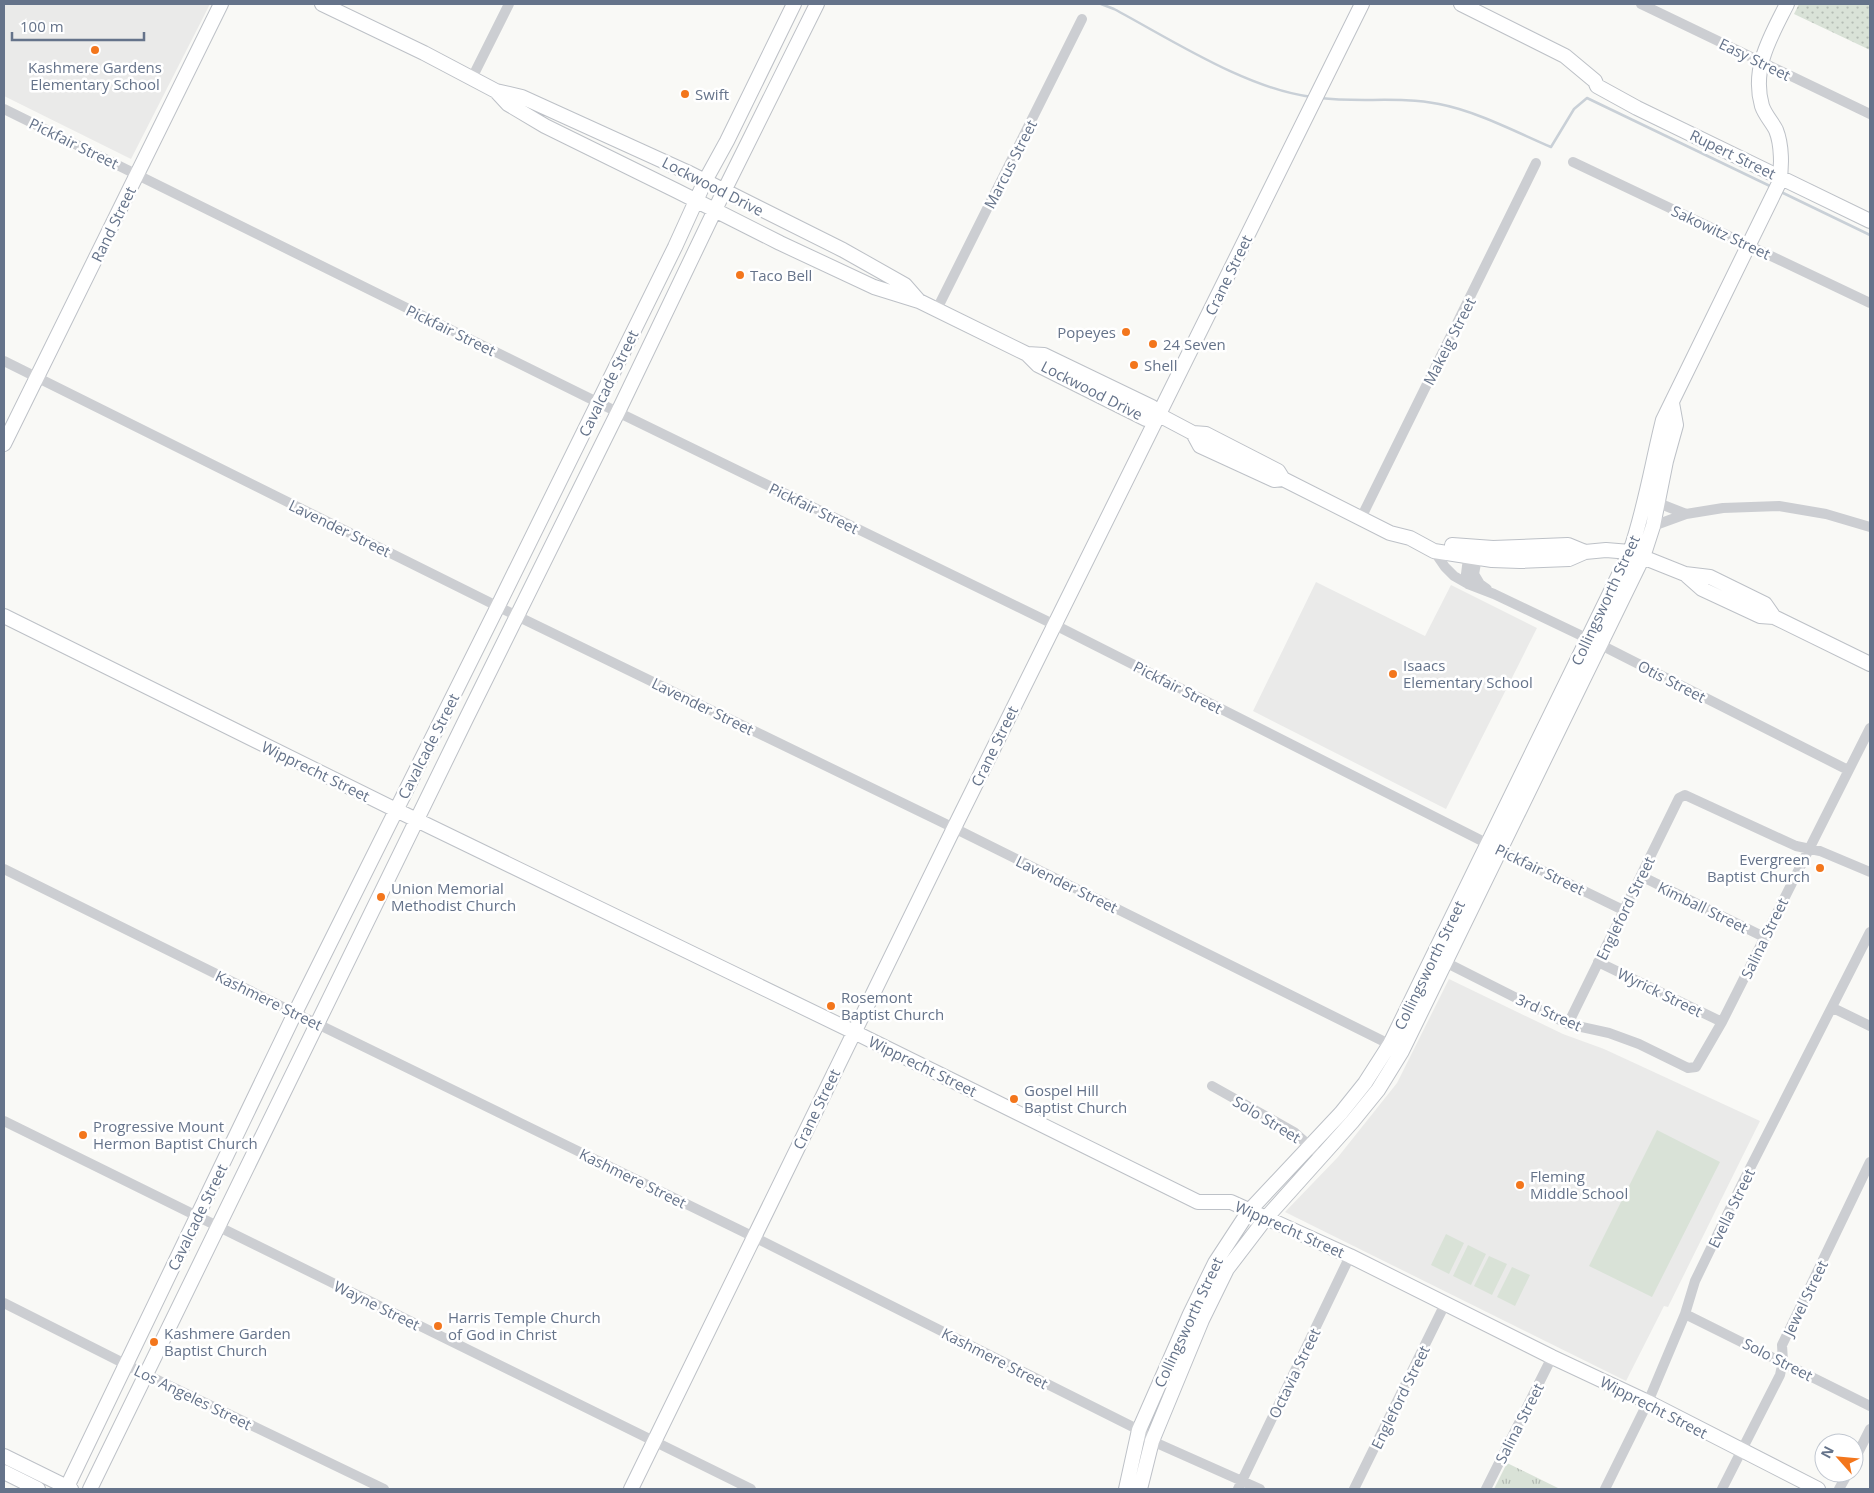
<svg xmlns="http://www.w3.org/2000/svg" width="1874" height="1493" font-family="'Open Sans',sans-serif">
<defs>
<pattern id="grass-tufts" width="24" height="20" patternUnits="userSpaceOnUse" patternTransform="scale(1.25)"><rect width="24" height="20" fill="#d9e2d7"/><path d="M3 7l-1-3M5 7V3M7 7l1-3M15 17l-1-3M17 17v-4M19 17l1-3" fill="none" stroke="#b4bcb4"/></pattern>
<pattern id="park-dots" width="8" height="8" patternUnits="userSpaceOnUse" patternTransform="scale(1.25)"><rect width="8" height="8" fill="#d9e2d7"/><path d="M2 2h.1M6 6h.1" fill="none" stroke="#b4bcb4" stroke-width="1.8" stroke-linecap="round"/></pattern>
</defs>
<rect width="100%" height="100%" fill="#f9f9f6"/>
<path fill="#eaeae9" d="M4,4h206l-79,155 -127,-63z
M1316,582l109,54 26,-51 86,43 -91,181 -193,-98z
M1449,979l114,55 41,15 156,72 -92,186 -4,-1 -38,75 -341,-169 53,-55 59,-74z"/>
<path fill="url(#grass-tufts)" d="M1507,1463l53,26h-66z"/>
<path fill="url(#park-dots)" d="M1799,4h71v46l-76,-36z"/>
<path fill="#d9e2d7" d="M1657,1130l63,32 -68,135 -63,-31z
M1446,1234l18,9 -15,31 -18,-9z
M1468,1245l18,9 -15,31 -18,-9z
M1489,1256l18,8 -15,31 -18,-9z
M1512,1267l18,8 -15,31 -18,-9z"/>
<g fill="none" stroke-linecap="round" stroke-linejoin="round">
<path stroke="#c9d0d7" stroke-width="2.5" d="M1101,4l13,5c58,31 133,80 198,88
M1320,98c39,5 80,-2 119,6 37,7 77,28 112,43l23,-38 13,-11 185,89
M1779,191l91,44"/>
<defs>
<path id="secondary" d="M322,4l102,49 72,38 26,6 165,75 156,78 62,35 14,16
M1461,4l104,52 30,25 2,5 40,22 233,113
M496,91l12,13 37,22 132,65 103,52 94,44 45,14 108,53 11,11 108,54 13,-4
M1027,354l17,1 108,52 7,8 34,18 13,1 72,37 5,8 107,54 20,5 24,13 58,9 28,1 49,-2 16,-7 21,-2 24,2 55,22 17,15 58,27 14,1 96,47
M1193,433l7,13 74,34 9,-1
M4,444l217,-440
M1452,545l41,3 75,-3 17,7
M1685,574l25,3 55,27 9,13
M4,616l392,194 458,222 344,170h33l119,54 202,101 96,45 170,87
M4,1456l67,33
M4,1472l34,17
M66,1489l229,-476 203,-407 177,-359 30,-66 22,-40 67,-137
M90,1489l376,-770 152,-307 106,-221 93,-187
M631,1489l323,-661 408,-824
M1126,1489l13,-59 51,-116 25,-51 34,-52 92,-98 24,-30 25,-39 240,-492c15,-43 22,-88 33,-132l116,-237c3,-16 3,-38 -3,-53 -4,-8 -11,-15 -14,-24 -11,-38 9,-70 25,-102
M1140,1489l12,-48 50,-121 25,-51 39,-51 86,-96 26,-32 24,-39 241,-494 10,-31 13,-65 10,-36 -4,-22"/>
</defs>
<use href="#secondary" stroke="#bdc1c7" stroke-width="16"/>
<path stroke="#ccced2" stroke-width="10" d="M1641,4l229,110
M472,78l37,-74
M4,109l595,294 456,222 445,225 123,60
M1573,162l297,141
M937,309l145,-290
M4,361l513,255 437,212 441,219
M1658,503l28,11
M1361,518l175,-355
M1653,526l33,-12 37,-6 56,-2 47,8 44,13
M1434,551l11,16 9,9 14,8 26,10 107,51 247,125
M1478,552l-4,22 6,10 7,5
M1468,584l-2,-10 3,-23
M4,869l291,144 459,224 385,193 13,11 108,48
M1641,876l123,61
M1441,960l127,64 41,9 30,11 49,24 8,-1 26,-45 148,-294
M1598,962l124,60
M1833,1008l37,18
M1568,1024l111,-226 6,-3 111,51 24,5 50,21
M1212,1086l82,46 20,18
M4,1121l747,368
M4,1303l141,71 239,115
M1685,1314l185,92
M1854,1461l16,-32
M1238,1489l112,-233
M1354,1489l91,-185
M1486,1489l66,-132
M1605,1489l43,-87 37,-88 10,-33 47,-97 128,-252
M1722,1489l58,-114 3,-14 -1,-16 88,-183
M1839,1489l9,-16"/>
<use href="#secondary" stroke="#fff" stroke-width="14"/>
</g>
<g fill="#f3761c" stroke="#fff" stroke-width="2">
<circle cx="95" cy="50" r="5"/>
<circle cx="685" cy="94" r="5"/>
<circle cx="740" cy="275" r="5"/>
<circle cx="1126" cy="332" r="5"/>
<circle cx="1153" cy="344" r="5"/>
<circle cx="1134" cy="365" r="5"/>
<circle cx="1393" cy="674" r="5"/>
<circle cx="1820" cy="868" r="5"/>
<circle cx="381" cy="897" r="5"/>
<circle cx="831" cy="1006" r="5"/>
<circle cx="1014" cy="1099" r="5"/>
<circle cx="83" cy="1135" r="5"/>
<circle cx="1520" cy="1185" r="5"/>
<circle cx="438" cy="1326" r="5"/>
<circle cx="154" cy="1342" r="5"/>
</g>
<g text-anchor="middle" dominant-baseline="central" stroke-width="5" stroke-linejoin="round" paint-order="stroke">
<g font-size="15" fill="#65738a" stroke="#fff">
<text transform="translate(1755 59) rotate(26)">Easy Street</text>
<text transform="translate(74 143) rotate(26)">Pickfair Street</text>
<text transform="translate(1733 154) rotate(26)">Rupert Street</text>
<text transform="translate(1010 164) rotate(-63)">Marcus Street</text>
<text transform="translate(713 186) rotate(27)">Lockwood Drive</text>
<text transform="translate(113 224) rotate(-64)">Rand Street</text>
<text transform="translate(1721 232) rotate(25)">Sakowitz Street</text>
<text transform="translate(1228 275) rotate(-64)">Crane Street</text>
<text transform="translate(451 330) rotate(26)">Pickfair Street</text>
<text transform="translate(1449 341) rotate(-63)">Makeig Street</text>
<text transform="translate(608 383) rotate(-64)">Cavalcade Street</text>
<text transform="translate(1092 390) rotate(27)">Lockwood Drive</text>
<text transform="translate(814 508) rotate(26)">Pickfair Street</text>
<text transform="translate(340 528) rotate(26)">Lavender Street</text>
<text transform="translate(1605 600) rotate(-65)">Collingsworth Street</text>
<text transform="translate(1672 681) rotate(27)">Otis Street</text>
<text transform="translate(1178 687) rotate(27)">Pickfair Street</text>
<text transform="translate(703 706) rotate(26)">Lavender Street</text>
<text transform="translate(428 746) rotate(-63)">Cavalcade Street</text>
<text transform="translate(994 746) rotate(-64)">Crane Street</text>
<text transform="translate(316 771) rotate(26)">Wipprecht Street</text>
<text transform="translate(1540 869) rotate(26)">Pickfair Street</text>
<text transform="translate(1067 884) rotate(26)">Lavender Street</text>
<text transform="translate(1703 907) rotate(26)">Kimball Street</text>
<text transform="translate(1625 908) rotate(-64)">Engleford Street</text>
<text transform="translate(1764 938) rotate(-64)">Salina Street</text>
<text transform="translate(1429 965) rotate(-64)">Collingsworth Street</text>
<text transform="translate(1660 992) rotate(26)">Wyrick Street</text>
<text transform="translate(269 1000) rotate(26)">Kashmere Street</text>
<text transform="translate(1549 1012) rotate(24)">3rd Street</text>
<text transform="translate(923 1066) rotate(26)">Wipprecht Street</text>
<text transform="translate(816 1109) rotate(-64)">Crane Street</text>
<text transform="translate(1267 1119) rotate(31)">Solo Street</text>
<text transform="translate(633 1178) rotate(26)">Kashmere Street</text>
<text transform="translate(1731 1208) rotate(-64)">Evella Street</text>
<text transform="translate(197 1217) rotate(-64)">Cavalcade Street</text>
<text transform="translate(1290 1229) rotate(24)">Wipprecht Street</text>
<text transform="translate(1805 1298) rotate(-64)">Jewel Street</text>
<text transform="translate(377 1305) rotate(26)">Wayne Street</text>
<text transform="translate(1188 1322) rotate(-65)">Collingsworth Street</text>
<text transform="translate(995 1358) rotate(27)">Kashmere Street</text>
<text transform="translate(1778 1359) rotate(27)">Solo Street</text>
<text transform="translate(1294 1373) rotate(-64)">Octavia Street</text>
<text transform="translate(193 1397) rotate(26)">Los Angeles Street</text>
<text transform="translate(1400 1397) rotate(-64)">Engleford Street</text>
<text transform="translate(1654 1407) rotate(27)">Wipprecht Street</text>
<text transform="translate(1519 1423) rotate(-63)">Salina Street</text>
</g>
<g font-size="15" fill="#65738a" stroke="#fff" text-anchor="start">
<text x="95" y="67" text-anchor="middle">Kashmere Gardens<tspan x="95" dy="17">Elementary School</tspan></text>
<text x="695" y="94">Swift</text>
<text x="750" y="275">Taco Bell</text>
<text x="1116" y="332" text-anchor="end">Popeyes</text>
<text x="1163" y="344">24 Seven</text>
<text x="1144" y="365">Shell</text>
<text x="1403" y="665">Isaacs<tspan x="1403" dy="17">Elementary School</tspan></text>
<text x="1810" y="859" text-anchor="end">Evergreen<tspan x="1810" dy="17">Baptist Church</tspan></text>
<text x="391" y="888">Union Memorial<tspan x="391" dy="17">Methodist Church</tspan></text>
<text x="841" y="997">Rosemont<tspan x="841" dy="17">Baptist Church</tspan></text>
<text x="1024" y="1090">Gospel Hill<tspan x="1024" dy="17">Baptist Church</tspan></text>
<text x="93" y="1126">Progressive Mount<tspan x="93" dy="17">Hermon Baptist Church</tspan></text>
<text x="1530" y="1176">Fleming<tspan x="1530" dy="17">Middle School</tspan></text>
<text x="448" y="1317">Harris Temple Church<tspan x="448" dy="17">of God in Christ</tspan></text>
<text x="164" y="1333">Kashmere Garden<tspan x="164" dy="17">Baptist Church</tspan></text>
</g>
</g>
<rect width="1874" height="1493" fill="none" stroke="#65738a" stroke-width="10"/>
<g transform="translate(1839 1458) rotate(297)"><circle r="24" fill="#ffffff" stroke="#c1c7d0"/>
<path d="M0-4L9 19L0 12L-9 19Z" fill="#f3761c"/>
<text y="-8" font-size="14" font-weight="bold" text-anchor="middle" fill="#65738a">N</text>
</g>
<path d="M12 32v8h132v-8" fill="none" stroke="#65738a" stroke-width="2.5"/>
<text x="20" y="32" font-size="15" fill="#65738a" stroke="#ffffff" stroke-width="4" paint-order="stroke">100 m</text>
</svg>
